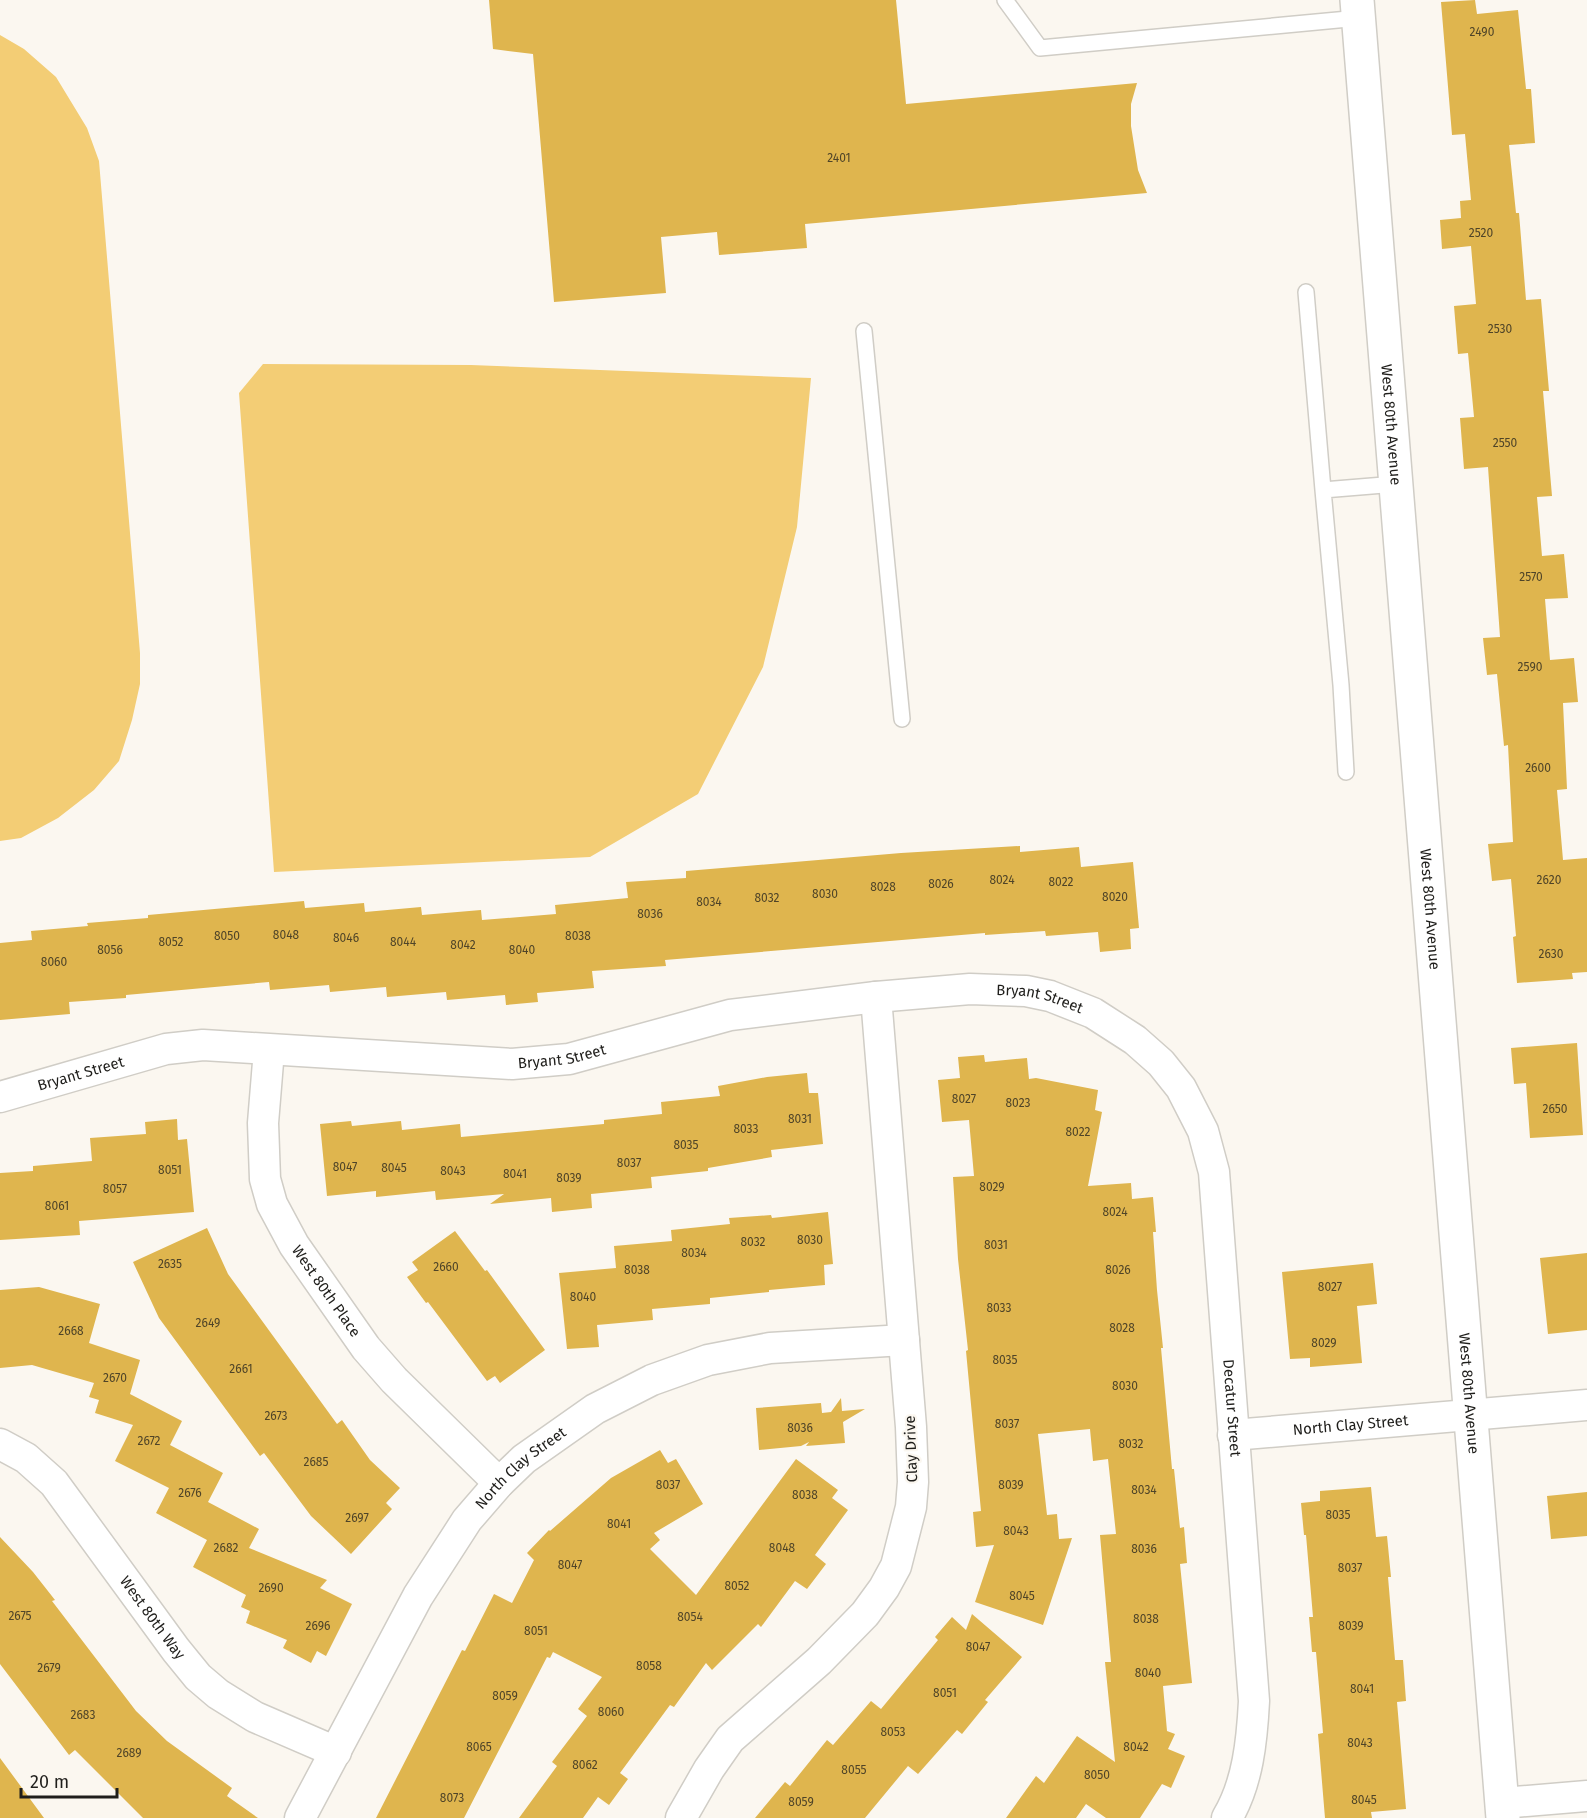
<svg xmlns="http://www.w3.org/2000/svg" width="1587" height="1818" font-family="'Fira Sans',sans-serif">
<rect width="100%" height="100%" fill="#fbf7f0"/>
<path fill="#f3cd75" d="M0,35l24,14 32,28 31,51 12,33 41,492v31l-8,36 -13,41 -25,29 -36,28 -37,20 -21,3z
M263,364l208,1 340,13 -14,149 -34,140 -65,127 -108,63 -316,15 -35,-479z"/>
<path fill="#dfb54e" d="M489,0h407l10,104 231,-21 -6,21v22l7,44 9,23 -342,31 2,24 -88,7 -2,-23 -56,5 5,56 -112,9 -21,-248 -40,-5z
M1475,0l2,14 41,-4 8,79h5l4,54 -26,2 7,68h3l7,87 15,-1 8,92h-6l9,105 -15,1 5,59 22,-2 4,44 -23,1 5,61 24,-2 4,44 -15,1 4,86 -10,1 6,70 24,-2v114l-15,1 1,6 -56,4 -4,-46 3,-1 -5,-57 -19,2 -4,-37 25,-2 -5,-97 -4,1 -7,-72 -10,1 -4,-37 17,-1 -12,-170 -24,2 -4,-51 14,-1 -6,-64 -10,1 -4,-48 22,-2 -5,-58 -29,3 -2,-29 21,-2 -1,-17 11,-1 -6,-66 -13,1 -11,-133z
M1020,846v6l59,-5 2,20 52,-5 6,66 -9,1 1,20 -31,3 -2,-20 -52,4 -1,-5 -60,4v-2l-320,27 1,6 -74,5 2,17 -57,5 1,9 -32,3 -1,-10 -58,5 -1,-8 -59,5 -1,-10 -56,5 -1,-7 -59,5 -1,-8 -143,13v3l-57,4 1,12 -70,6v-77l32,-3 -1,-9 57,-5 -1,-3 61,-5v-3l156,-14 1,7 59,-5 1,9 56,-5 1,8 59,-5 1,10 74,-6 -1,-9 73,-7 -2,-16 60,-4v-7l215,-18z
M1577,1043l6,92 -53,3 -4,-55 -12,1 -3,-36z
M984,1055l1,7 42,-4 2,21 7,-1 62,12 -3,20 7,2 -14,74 43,-3 1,16 21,-2 3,35h-3l4,58 6,58h-2l11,121h2l6,59 4,-1 3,36 -7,1 12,119 -29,3 4,45 8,3 -7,15 17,7 -14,32 -9,-4 -22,34h-34l-20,-14 -10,14h-70l30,-42 8,7 33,-47 38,26 -10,-100h6l-11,-127 16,-1 -8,-75 -15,2 -3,-32 -52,5 9,81 10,-1 2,25 13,-1 -29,87 -68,-23 19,-57 -18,2 -3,-35 8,-1 -15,-160 2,-1 -10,-91 -5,-82 21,-1 -5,-56 -27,2 -4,-42 22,-2 -2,-21z
M807,1073l2,20h9l5,51 -52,6 1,7 -64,11v3l-57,6 1,11 -61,6 1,14 -40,4 -1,-14 -61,6 14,-10 -68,6 -1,-9 -59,6v-6l-49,5 -7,-72 31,-3 1,5 49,-5 1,9 58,-6 1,13 143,-13v-4l58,-6 -1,-12 59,-6 -2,-10 49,-9z
M177,1119l1,21 9,-1 7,73 -115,9 1,14 -80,5v-67l33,-2v-5l59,-5 -2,-23 56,-4 -1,-12z
M828,1212l5,52 -9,1 1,20 -56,5v2l-59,6v6l-58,5 1,11 -56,5 2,22 -32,2 -8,-76 57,-5 -2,-22 58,-5 -1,-11 59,-6 -1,-6 42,-3 1,3z
M207,1228l21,46 109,150 5,-4 28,40 30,28 -14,15 6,6 -41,45 -40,-38 -47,-63 -4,3 -101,-138 -26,-56z
M455,1231l30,40 2,-1 58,80 -45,33 -5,-7 -8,5 -59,-79 -2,1 -19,-26 11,-7 -6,-8z
M1587,1253v77l-39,4 -8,-76z
M1373,1263l4,41 -20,2 5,57 -52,4v-9l-20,1 -8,-87z
M39,1287l61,17 -11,39 51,17 -10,34 52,27 -12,24 53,28 -15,29 51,27 -10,19 78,32 -7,8 32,16 -26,52 -9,-5 -6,12 -28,-15 4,-8 -41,-17 4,-12 -9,-4 5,-12 -53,-28 14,-27 -51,-27 13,-25 -54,-27 18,-36 -38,-12 4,-13 -10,-3 5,-14 -62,-18 -32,3v-78z
M841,1398l1,13 23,-2 -22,13 2,21 -39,3 3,-4 -8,4 -42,4 -3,-42 65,-5 1,10 9,-1z
M660,1450l8,13 8,-4 27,45 -49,29 6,7 -10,9 46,46 100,-136 42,31 -6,8 16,12 -33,45 11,9 -19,25 -12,-8 -34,46 -3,-3 -46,46 -6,-7 -32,44 -4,-2 -50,68 8,6 -19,26 -11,-8 -15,21h-64l38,-52 -5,-4 35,-46 -9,-7 24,-32 -49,-25 -3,6 -3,-1 -83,161h-88l86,-168 3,1 29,-57 18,9 22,-43 -7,-7 22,-23 1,1 61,-53z
M1371,1487l5,50 11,-1 4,41h-3l7,83h8l3,41 -9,1 9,107 -35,3 1,6h-47l-7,-84 5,-1 -7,-81h-4l-3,-35h4l-7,-82h-2l-3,-32 19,-2v-10z
M1587,1492v44l-36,3 -4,-43z
M0,1537l33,35 22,28 -3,1 84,110 31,30 65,47 -5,8 31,22h-115l-68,-68 -6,5 -69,-91z
M972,1614l50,43 -37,43 3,2 -26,32 -5,-4 -39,44 -10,-8 -43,52h-110l30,-36 5,4 37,-46 6,5 38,-44 10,8 57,-69 -3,-3 17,-20 14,13z
M0,1758l44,60h-44z"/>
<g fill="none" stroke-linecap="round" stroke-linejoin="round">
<defs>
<path id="service" d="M1005,0l35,48 319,-30
M1306,292l17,198
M864,331l38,388
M1346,772l-5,-87 -18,-195 73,-6"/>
<g id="minor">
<path id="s1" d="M269,1050l-6,73 2,56 7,25 22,41 72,103 28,32 105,103"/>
<path id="s2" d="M0,1097l166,-48 37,-4 309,19 57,-5 161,-44 146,-18 94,-8 56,2 24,5 43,17 42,27 26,23 20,25 22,43 11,41 40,529c-2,39 -6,82 -27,117"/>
<path id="s3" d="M1233,1435l354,-30"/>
<path id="s4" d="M0,1444l26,14 28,25 122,167 22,27 20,17 37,23 81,35"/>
<path d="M1502,1803l85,-7"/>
<path id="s5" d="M300,1818l118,-222 49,-76 32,-37 25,-24 71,-50 57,-29 56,-20 62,-12 134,-8"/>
<path d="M681,1818l28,-49 21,-30 89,-78 46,-47 19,-26 12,-22 15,-59 2,-25 -2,-55 -35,-430"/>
</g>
<g id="tertiary">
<path id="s6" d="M1357,0l146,1818"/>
</g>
</defs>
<use href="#service" stroke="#d0cdc6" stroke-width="18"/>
<use href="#minor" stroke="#d0cdc6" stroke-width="33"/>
<use href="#tertiary" stroke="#d0cdc6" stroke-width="36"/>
<use href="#service" stroke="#fff" stroke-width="15"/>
<use href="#minor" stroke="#fff" stroke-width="30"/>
<use href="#tertiary" stroke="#fff" stroke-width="33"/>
</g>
<g text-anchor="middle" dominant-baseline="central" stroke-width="4.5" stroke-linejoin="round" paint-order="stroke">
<g font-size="12" fill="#4f4428">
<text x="1482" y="32">2490</text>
<text x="839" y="158">2401</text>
<text x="1481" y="233">2520</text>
<text x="1500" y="329">2530</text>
<text x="1505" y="443">2550</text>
<text x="1531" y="577">2570</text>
<text x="1530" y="667">2590</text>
<text x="1538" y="768">2600</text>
<text x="1002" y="880">8024</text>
<text x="1549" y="880">2620</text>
<text x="1061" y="882">8022</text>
<text x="941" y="884">8026</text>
<text x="883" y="887">8028</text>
<text x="825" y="894">8030</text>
<text x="1115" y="897">8020</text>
<text x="767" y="898">8032</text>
<text x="709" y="902">8034</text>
<text x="650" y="914">8036</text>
<text x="286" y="935">8048</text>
<text x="227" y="936">8050</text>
<text x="578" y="936">8038</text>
<text x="346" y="938">8046</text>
<text x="171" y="942">8052</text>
<text x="403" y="942">8044</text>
<text x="463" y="945">8042</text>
<text x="110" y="950">8056</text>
<text x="522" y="950">8040</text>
<text x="1551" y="954">2630</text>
<text x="54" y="962">8060</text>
<text x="964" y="1099">8027</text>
<text x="1018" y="1103">8023</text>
<text x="1555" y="1109">2650</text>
<text x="800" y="1119">8031</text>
<text x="746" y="1129">8033</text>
<text x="1078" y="1132">8022</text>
<text x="686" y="1145">8035</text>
<text x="629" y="1163">8037</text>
<text x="345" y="1167">8047</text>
<text x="394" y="1168">8045</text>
<text x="170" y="1170">8051</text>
<text x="453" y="1171">8043</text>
<text x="515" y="1174">8041</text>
<text x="569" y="1178">8039</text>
<text x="992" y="1187">8029</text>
<text x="115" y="1189">8057</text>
<text x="57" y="1206">8061</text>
<text x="1115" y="1212">8024</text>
<text x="810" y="1240">8030</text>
<text x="753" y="1242">8032</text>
<text x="996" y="1245">8031</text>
<text x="694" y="1253">8034</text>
<text x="170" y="1264">2635</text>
<text x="446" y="1267">2660</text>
<text x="637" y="1270">8038</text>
<text x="1118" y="1270">8026</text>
<text x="1330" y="1287">8027</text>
<text x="583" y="1297">8040</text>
<text x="999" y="1308">8033</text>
<text x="208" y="1323">2649</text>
<text x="1122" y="1328">8028</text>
<text x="71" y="1331">2668</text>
<text x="1324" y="1343">8029</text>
<text x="1005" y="1360">8035</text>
<text x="241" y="1369">2661</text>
<text x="115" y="1378">2670</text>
<text x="1125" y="1386">8030</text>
<text x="276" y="1416">2673</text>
<text x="1007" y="1424">8037</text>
<text x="800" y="1428">8036</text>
<text x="149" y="1441">2672</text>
<text x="1131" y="1444">8032</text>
<text x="316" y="1462">2685</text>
<text x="668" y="1485">8037</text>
<text x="1011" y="1485">8039</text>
<text x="1144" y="1490">8034</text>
<text x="190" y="1493">2676</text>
<text x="805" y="1495">8038</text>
<text x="1338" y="1515">8035</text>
<text x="357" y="1518">2697</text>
<text x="619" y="1524">8041</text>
<text x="1016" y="1531">8043</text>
<text x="226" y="1548">2682</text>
<text x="782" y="1548">8048</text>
<text x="1144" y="1549">8036</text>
<text x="570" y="1565">8047</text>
<text x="1350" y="1568">8037</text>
<text x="737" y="1586">8052</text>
<text x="271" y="1588">2690</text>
<text x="1022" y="1596">8045</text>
<text x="20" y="1616">2675</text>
<text x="690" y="1617">8054</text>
<text x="1146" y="1619">8038</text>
<text x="318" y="1626">2696</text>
<text x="1351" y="1626">8039</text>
<text x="536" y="1631">8051</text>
<text x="978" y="1647">8047</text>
<text x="649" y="1666">8058</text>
<text x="49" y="1668">2679</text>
<text x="1148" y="1673">8040</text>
<text x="1362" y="1689">8041</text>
<text x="945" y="1693">8051</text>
<text x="505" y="1696">8059</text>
<text x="611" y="1712">8060</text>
<text x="83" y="1715">2683</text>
<text x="893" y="1732">8053</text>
<text x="1360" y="1743">8043</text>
<text x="479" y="1747">8065</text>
<text x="1136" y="1747">8042</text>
<text x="129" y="1753">2689</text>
<text x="585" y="1765">8062</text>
<text x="854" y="1770">8055</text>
<text x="1097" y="1775">8050</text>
<text x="452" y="1798">8073</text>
<text x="1364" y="1800">8045</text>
<text x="801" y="1802">8059</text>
</g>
<g font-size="15" fill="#1f1e1b" stroke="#fbf7f0">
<text stroke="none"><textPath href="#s6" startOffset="426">West 80th Avenue</textPath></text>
<text stroke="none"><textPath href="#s6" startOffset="912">West 80th Avenue</textPath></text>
<text stroke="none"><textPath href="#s2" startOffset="1056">Bryant Street</textPath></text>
<text stroke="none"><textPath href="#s2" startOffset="570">Bryant Street</textPath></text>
<text stroke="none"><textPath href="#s2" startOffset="84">Bryant Street</textPath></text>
<text stroke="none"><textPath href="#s1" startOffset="258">West 80th Place</textPath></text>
<text stroke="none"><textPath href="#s6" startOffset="1398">West 80th Avenue</textPath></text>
<text stroke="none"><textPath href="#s2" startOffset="1556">Decatur Street</textPath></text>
<text stroke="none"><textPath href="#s3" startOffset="118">North Clay Street</textPath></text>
<text transform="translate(911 1449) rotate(-92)">Clay Drive</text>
<text stroke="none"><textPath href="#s5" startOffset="417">North Clay Street</textPath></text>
<text stroke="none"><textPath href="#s4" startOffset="234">West 80th Way</textPath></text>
</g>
</g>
<path d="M21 1788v9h96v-9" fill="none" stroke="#1f1e1b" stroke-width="3"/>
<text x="30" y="1788" font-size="18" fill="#1f1e1b" stroke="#fbf7f0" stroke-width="4.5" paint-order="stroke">20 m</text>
</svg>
